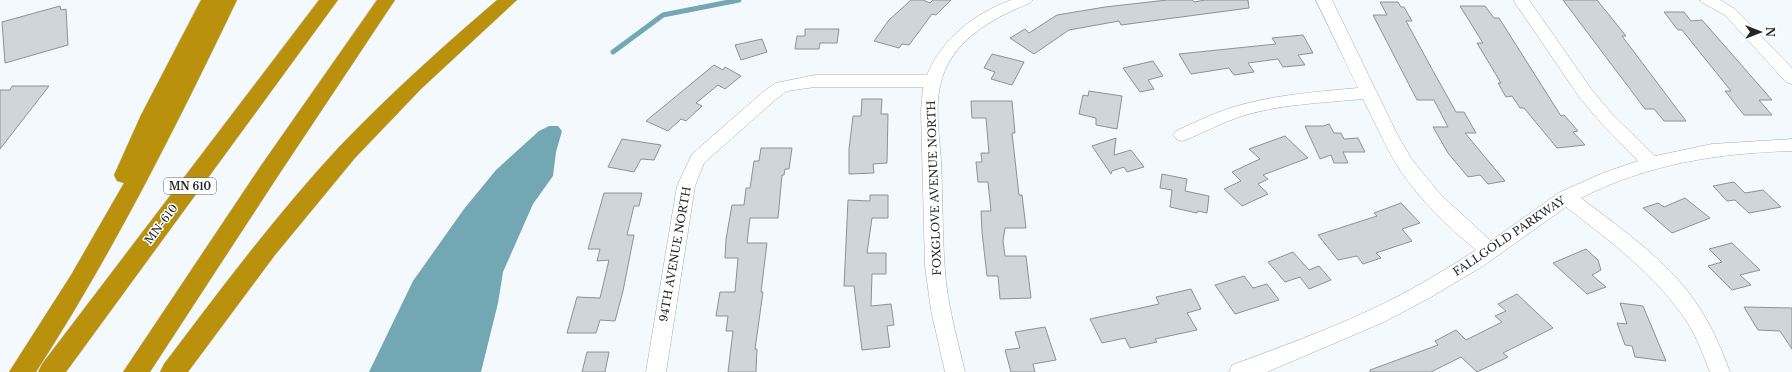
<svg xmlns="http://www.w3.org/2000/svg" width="1792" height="372" font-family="'Libre Baskerville',serif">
<rect width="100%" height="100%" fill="#f4f9fe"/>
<path fill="#73a7b4" d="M549,126h9l4,5 -6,21 -3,24 -20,28 -30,68 -5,31 -17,69h-112l44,-91 51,-72 32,-39 43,-39z"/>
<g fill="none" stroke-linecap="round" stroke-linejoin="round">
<path stroke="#73a7b4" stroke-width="5" d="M613,52l50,-37 76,-15"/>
</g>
<path fill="#ced5db" stroke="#8c9298" d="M911,0h12l7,3 3,-3h18l-15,15 -4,-1 -23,31 -7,-1 -3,4 -25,-7 15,-21z
M1167,0h25l2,2 11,-2h43l1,8 -128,17 -2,-4 -50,9 -35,24 -24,-16 15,-9 4,4 28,-18 48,-8z
M1563,0h34l29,36h-4l64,85h-22l-10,-12h-9z
M1380,2h18l3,5h3l8,14h-6l27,50 23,41h8l12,21h-11l40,48 -17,3 -8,-9 -12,2 -20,-24 -15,-26h15l-14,-27h-17l-44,-85h14z
M60,6l1,4 5,-1 2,36 -63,18 -3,-41z
M1460,6h25l9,12h5l62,98 3,-1 14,16 -5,1 12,13 -28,3 -33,-40h-4l-8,-12 -6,1 -8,-14h3l-24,-40h6z
M1664,12h20l7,9 11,-1 70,80h-13l13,15h-28l-19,-24h6l-49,-61h-4z
M805,29h34l-2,14h-17l-1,6h-24l2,-13h8z
M1303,35l10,18 -15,2 7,10 -22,2 -5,-8 -30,4 6,9 -20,3 -5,-7 -38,6 -12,-20 97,-10 -4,-6z
M762,39l5,13 -26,8 -6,-15z
M992,54l32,8 -12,23 -21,-6 4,-7 -11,-4z
M1153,61l10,15 -15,4 6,9 -14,3 -17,-24z
M714,65l9,5 2,-3 16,9 -16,13 -7,-4 -22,18 6,3 -16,15 -5,-2 -13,12 -22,-10z
M12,86h37l-49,63v-59h10z
M1089,91l33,5 -5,33 -21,-4v-7l-17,-4 4,-19 5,1z
M862,99h20l-1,15h7l-1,49 -14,1 1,9 -25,1v-25l4,-33h8z
M971,101h41l3,32h-3l7,62h3l4,33h-21l-2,13 2,15h21l5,42 -31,1 -2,-23h-11l-5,-44 -1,-21h10l-3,-29h-10l-2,-20h6l-1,-9h8l-3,-35h-14z
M1329,124l5,9h7l3,6 14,-1 7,14h-22l5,11h-14l-3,-8 -11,4 -15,-33h18z
M1285,136l23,22 -45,17 5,4 -10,5 10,10 -26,12 -18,-17 17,-8 -9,-9 28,-13 -11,-10z
M1116,138l-2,17 17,-5 13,17 -17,5 -3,-5 -12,4 -1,3 -19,-28z
M622,139l39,6 -7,15 -13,-1 -7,13 -26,-5z
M761,148h31l-3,21h-4l-1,6h-2l-4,43h-28l-3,25h20l-6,49h2l-8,57h2l-1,23h-28l5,-41h-7l2,-15h-12l4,-24h15l3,-34h-13l1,-19 6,-34h12l2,-17h4l4,-27h5z
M1162,174l25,5 -2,12 24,5 -2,17 -9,-2 -1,2 -27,-6 2,-17 -12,-2z
M1734,182l11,11 18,-3 18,17 -32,6 -14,-13 -8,1 -14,-15z
M604,193h38l-3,13h-5l-7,29h7l-11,56 -8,30 -15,-1 -4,13h-29l10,-36 23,1 9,-38 -12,1 3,-12h-12z
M870,195h18v23h-16l-5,35h19v21h-14l-1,32 20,-2 3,21 -7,1 3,21 -28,3 -8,-64h-10l4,-86 22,1z
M1685,198l25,20 -38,15 -29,-25 15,-5 6,4z
M1401,203l19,20 -18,6 10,12 -36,12 5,5 -18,6 -6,-8 -19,4 -20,-25 59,-19 -3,-3z
M1732,243l28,27 -20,5 11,10 -19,5 -24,-24 14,-4 -13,-13z
M1586,249l12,11 3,10 -9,5 14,12 -19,7 -34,-31z
M1293,252l16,18 10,-4 12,14 -22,9 -9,-12 -15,5 -17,-20z
M1244,276l9,12 14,-4 12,16 -44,14 -20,-29z
M1191,289l10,20 -14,4 10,17 -42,9 2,3 -27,6 -5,-10 -23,5 -12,-24 69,-15 -3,-7z
M1517,294l36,34 -50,25 5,4 -31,15 -16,-15 -30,15h-61v-2l68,-25 -3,-4 21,-11 10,10 36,-18 -7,-6 11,-5 -8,-7z
M1620,303l23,3 23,55 -31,-4 -3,-11 -7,-1 -8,-22 10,1z
M1744,307l48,1v41l-12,-18 -22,-1z
M1045,327l11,33 -23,4 2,8h-24l-6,-22 15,-2 -5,-16z
M587,352h22l-4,20h-23z"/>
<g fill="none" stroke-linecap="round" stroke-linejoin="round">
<defs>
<path id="minor" d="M1011,0h22l-3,3c-32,13 -67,31 -83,63 -15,30 -8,63 -6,95 2,41 1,82 5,122 4,30 12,60 19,89h-20l-14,-62 -6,-44 -4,-155 2,-24h-108l-28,4 -12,9 -71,63 -9,23 -29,186h-20l31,-186 15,-32 71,-62 13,-9 39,-8h112c15,-37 47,-61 84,-75z
M1316,0h16l66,136 15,25 29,35 49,45 69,-49 43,-19 35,-12 -37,-38 -21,-25 -67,-98h16l63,90 21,25 42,41 57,-12 80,-5v12c-74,2 -145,13 -211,47 43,33 92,66 121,114 12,19 20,39 28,60h-20c-7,-17 -13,-35 -23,-50 -31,-47 -77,-81 -121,-115l-83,59 -52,31 -47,25 -117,50h-38l3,-7c46,-17 93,-34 138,-55 37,-17 72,-38 106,-60 -27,-22 -56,-50 -76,-80 -14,-22 -25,-47 -37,-71 -41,4 -85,5 -124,18 -18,6 -34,15 -51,22l-6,2 -6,-2 -3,-4 3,-4c17,-8 34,-16 51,-22 43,-14 87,-17 131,-21z
M1700,0h20l15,9 57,59v16l-6,-2 -61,-67 -22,-12z"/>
<path id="highway" d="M201,0h36c-61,127 -124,253 -201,372h-27l62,-97 53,-92 -7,-2 -3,-6 27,-60z
M319,0h19l-272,372h-28l4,-8z
M377,0h18l-119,179 -126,193h-27l137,-205z
M497,0h20l-96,89 -66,69 -80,97 -87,117h-28l4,-8c56,-74 112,-149 175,-217 50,-52 103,-100 158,-147z"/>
</defs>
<use href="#minor" stroke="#a6acb2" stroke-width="1"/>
<use href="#highway" stroke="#d3d3d4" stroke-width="1"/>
<use href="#minor" fill="#fff" fill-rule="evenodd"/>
<use href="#highway" fill="#ba910d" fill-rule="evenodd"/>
</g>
<g text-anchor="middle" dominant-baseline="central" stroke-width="3" stroke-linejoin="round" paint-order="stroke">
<rect fill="#fff" stroke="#656668" stroke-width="1" x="164" y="178" width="52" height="16" rx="3"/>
<g font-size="10" font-weight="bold" fill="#232528">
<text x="190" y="186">MN 610</text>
</g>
<g font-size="11" fill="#232528" stroke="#fff">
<text transform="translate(934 188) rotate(-92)">FOXGLOVE AVENUE NORTH</text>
<text transform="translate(161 224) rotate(-53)">MN-610</text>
<text transform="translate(1509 236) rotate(-34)">FALLGOLD PARKWAY</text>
<text transform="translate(675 254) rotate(-80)">94TH AVENUE NORTH</text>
</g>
</g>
<g transform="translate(1760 32) rotate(90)" stroke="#ffffff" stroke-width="3" paint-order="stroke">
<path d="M0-3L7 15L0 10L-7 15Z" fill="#232528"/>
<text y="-6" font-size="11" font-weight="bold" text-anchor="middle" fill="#232528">N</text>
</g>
</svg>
